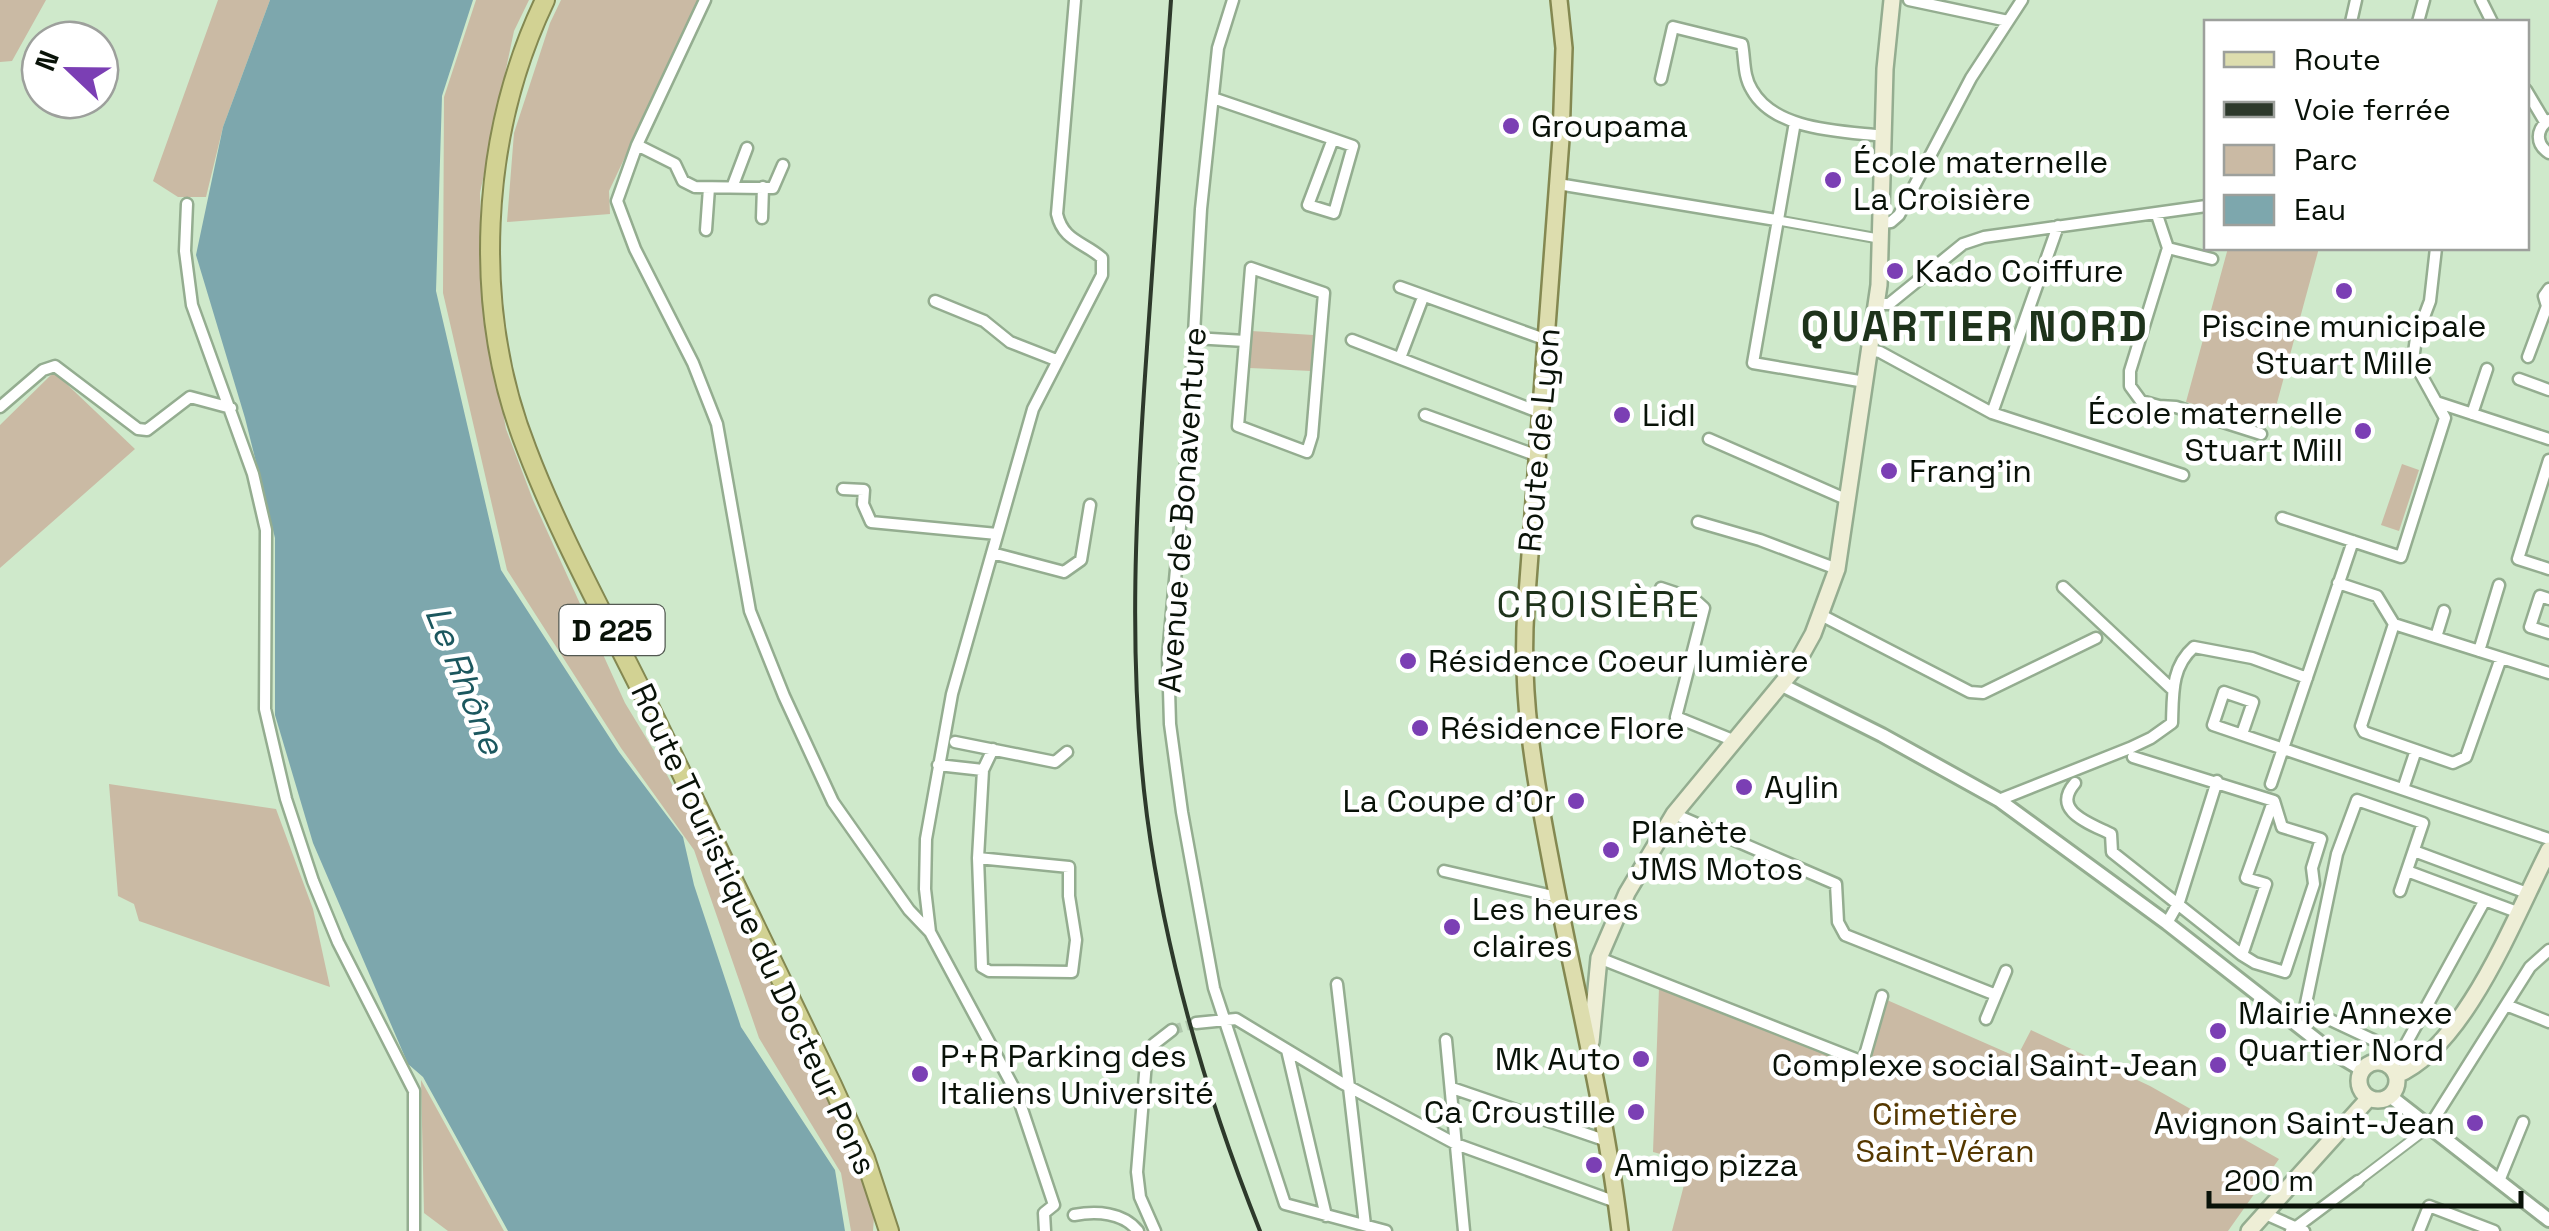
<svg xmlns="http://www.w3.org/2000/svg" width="2549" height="1231" font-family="'Space Grotesk',sans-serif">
<rect width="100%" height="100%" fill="#cfe9cb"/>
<path fill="#cabaa4" d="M0,0h46l-34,61 -12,1z
M218,0h52l-47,127 -17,70h-28l-25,-16z
M476,0h53l-15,31 -34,162 4,116 22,120 27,71 92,203 31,51 66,125 127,258 25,80 -1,14h-22l-10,-58 -82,-135 -65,-188 -73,-102 -114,-178 -64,-277 1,-196z
M561,0h138l-90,191 1,23 -103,8 7,-89 36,-110z
M2228,248h91l-48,177 -85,-23z
M1251,331l62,4 -2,36 -62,-3z
M54,372l81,77 -135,119v-143z
M2402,464l17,6 -20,61 -18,-6z
M109,784l167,25 37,100 17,78 -191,-66 -5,-17 -16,-8z
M1659,988l208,82 20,-70 130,57 14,-27 119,56 129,73 -51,72h-556l18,-69 -37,-10z
M421,1080l83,151h-56l-24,-18z"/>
<path fill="#7da7ad" d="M270,0h203l-31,96 -6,195 65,279 118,182 64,85 11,48 47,142 94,143 10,61h-337l-85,-154 -15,-13 -95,-221 -38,-128v-177l-30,-120 -49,-163 27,-128z"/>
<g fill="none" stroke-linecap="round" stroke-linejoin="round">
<path stroke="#b1c9ae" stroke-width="10" stroke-dasharray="10 5" stroke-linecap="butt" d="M1172,1030l24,-7"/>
<defs>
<path id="pedestrian" d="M1776,220l105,19
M2358,1181l71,-54"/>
<path id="minor" d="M705,0l-68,145 -20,56 18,48 58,114 24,61 33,187 34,85 49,106 76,108 21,22 87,162 37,111
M1233,0l-15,48 -17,161 -13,232 -20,214 2,69 12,88 32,176 71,216 101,27
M1909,0l99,21
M2481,0l11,22
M2351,22l5,-22
M2418,22l6,-22
M1661,79l12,-52 69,17c3,15 1,32 10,46 23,41 90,41 131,46
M2526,90l19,32
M1213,98l120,41 20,7 -19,67 -26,-8 25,-66
M2549,120c-13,9 -14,24 0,33
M1795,122l-42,241 112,19
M637,145l38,19 8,17 12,6 78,1 10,-23
M1558,184l218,36
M733,185l14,-37
M187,204l-2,47 7,54 61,169 13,56 -1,179 21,90 27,82 25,61 76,149v140
M2157,215l11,33 -38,123v15l11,15 18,5 17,1 85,27
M762,218l1,-31
M1882,223l9,-1 8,-7 72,-137 51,-78
M706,230l3,-42
M2168,248l44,11
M1400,287l147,53
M935,301l49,20 26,21 46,18
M1877,304h12l74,-60 21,-7 222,-31
M1194,338l51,3 6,-73 73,25 -12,143 -5,16 -69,-26 7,-85
M1352,340l189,73
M1870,350l10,2 112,61 191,62
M2528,357l19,-51 -3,-10 5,-7
M1400,358l22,-58
M2519,379l30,11
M2436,402l113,37
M0,407l43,-37 12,-4 83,63 9,1 43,-33 41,11
M1992,413l66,-187
M2472,414l15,-45
M1425,415l113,41
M1709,439l139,61
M2549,460l-31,99 31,10
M843,489l21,1 -1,14 8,18 126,12
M2282,518l119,39 44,-139 -32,-58 3,-22 14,-37 6,-53
M1698,522l62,18 77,29
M992,553l72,19 17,-12 9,-55
M2338,583l39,13 17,28 155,49
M2063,587l110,103
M1661,588l33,11 10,9 -28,109 59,24
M2549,599l-9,-3 -10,31 19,6
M1821,615l149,77 13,1 113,-55
M2394,624l-33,102 3,6 89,31 13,-6 35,-99
M2436,637l8,-26
M2479,651l20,-66
M2242,734l11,-32 -29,-10 -11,33 336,114
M955,742l100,20 12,-10
M938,765l45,5
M2075,783c-24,28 14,40 36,51l1,18 130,103 13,8 30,9 29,-88 -2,-16 9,-29 -39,-12 -8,-26 -141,-44
M2271,784l82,-243
M2403,789l13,-39
M1999,800l131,-52 21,-10 21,-15c1,-29 -1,-56 22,-76l58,11 55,20
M1674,814l162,70 2,38 7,13 151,60
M2414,851l113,42
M978,858l91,9v29l7,44 -4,32 -83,-1 -7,-4 -4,-109 5,-88 10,-21
M1444,871l113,26
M2407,871l110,41
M2400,891l23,-68 -66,-23 -20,54 -32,154 96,45 84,-153
M2167,923l12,-21 38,-121
M930,932l-5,-43 1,-50 26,-145 81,-285 69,-134v-17c-18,-16 -39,-17 -45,-44l18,-214
M2242,955l24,-71 -20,-6 27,-76
M1599,958l264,104 19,-66
M1337,984l28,241
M2506,1005l43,17
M1986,1019l20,-48
M1196,1023l40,-4 106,64 114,61 160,58
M1446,1040l18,191
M1287,1050l39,166
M1452,1088l155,53
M2429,1127l101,-160 19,-17
M2499,1181l24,-59
M2263,1213l41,18
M1074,1215c22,-4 49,-3 64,16
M1045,1231l-1,-18 10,-8
M1155,1231l-15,-34 -3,-25 9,-110 8,-18 18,-14
M2291,1231l67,-50
M2419,1231l10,-25 65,25"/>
<path id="tertiary" d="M1782,685l100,50 117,65 168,123 161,126 35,21
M2390,1096l159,124"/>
<path id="secondary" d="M1591,1042l8,-84 28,-65 47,-79 119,-144 20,-36 24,-65 42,-284 6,-216 7,-69
M2359 1081a19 19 0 1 1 38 0a19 19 0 1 1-38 0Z
M2397,1075c69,-29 118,-159 152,-225
M2249,1231l120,-133"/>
<path id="primary" d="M1559,0l5,48 -3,91 -35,469c-6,86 8,166 24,249 23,125 55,248 70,374"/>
<path id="trunk" d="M545,0c-65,136 -74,309 -18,450 34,89 82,174 124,260 61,125 121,250 181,375l33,73 24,73"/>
</defs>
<use href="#pedestrian" stroke="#94ad90" stroke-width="12"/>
<use href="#minor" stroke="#94ad90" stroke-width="15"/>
<use href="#tertiary" stroke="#94ad90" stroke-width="18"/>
<use href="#secondary" stroke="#94ad90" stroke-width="20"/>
<use href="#primary" stroke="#848851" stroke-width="20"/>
<use href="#trunk" stroke="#848851" stroke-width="22"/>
<use href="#pedestrian" stroke="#fff" stroke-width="8"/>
<use href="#minor" stroke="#fff" stroke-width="10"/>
<use href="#tertiary" stroke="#fff" stroke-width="12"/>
<use href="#secondary" stroke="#eeeed6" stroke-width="15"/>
<use href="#primary" stroke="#ddddae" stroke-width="15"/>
<use href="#trunk" stroke="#d2d293" stroke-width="18"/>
<path stroke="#2d392b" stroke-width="4" d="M1171,0c-8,116 -16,232 -24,347 -11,156 -20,313 0,469 19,142 60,282 113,415"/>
</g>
<g fill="#7b3fb4" stroke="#fff" stroke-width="4">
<circle cx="1511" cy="126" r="10"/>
<circle cx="1833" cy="180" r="10"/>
<circle cx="1895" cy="271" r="10"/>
<circle cx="2344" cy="291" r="10"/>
<circle cx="1622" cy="415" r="10"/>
<circle cx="2363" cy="431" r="10"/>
<circle cx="1889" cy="471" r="10"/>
<circle cx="1408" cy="661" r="10"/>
<circle cx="1420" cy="728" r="10"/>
<circle cx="1744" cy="787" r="10"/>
<circle cx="1576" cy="801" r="10"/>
<circle cx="1611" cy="850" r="10"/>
<circle cx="1452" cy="927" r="10"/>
<circle cx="2218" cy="1031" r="10"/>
<circle cx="1641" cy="1059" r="10"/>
<circle cx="2218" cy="1065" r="10"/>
<circle cx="920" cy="1074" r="10"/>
<circle cx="1636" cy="1112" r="10"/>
<circle cx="2475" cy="1123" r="10"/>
<circle cx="1594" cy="1165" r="10"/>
</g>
<g text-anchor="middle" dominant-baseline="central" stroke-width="9" stroke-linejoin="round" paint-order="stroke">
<rect fill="#fff" stroke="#535952" stroke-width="2.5" x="559.5" y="605" width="105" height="50" rx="8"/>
<g font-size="30" font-weight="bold" fill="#091208">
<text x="612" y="630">D 225</text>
</g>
<g font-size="32" fill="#091208" stroke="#fff" text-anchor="start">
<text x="1531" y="126">Groupama</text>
<text x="1853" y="162">École maternelle<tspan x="1853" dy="37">La Croisière</tspan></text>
<text x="1915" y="271">Kado Coiffure</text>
<text x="2344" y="326" text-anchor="middle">Piscine municipale<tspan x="2344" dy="37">Stuart Mille</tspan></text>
<text x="2343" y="413" text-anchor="end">École maternelle<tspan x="2343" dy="37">Stuart Mill</tspan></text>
<text x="1642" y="415">Lidl</text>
<text x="1909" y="471">Frang'in</text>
<text x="1428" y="661">Résidence Coeur lumière</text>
<text x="1440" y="728">Résidence Flore</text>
<text x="1764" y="787">Aylin</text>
<text x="1556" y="801" text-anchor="end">La Coupe d'Or</text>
<text x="1631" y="832">Planète<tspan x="1631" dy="37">JMS Motos</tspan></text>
<text x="1472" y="909">Les heures<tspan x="1472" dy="37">claires</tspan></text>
<text x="2238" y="1013">Mairie Annexe<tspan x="2238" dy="37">Quartier Nord</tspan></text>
<text x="940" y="1056">P+R Parking des<tspan x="940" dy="37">Italiens Université</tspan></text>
<text x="1621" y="1059" text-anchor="end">Mk Auto</text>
<text x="2198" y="1065" text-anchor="end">Complexe social Saint-Jean</text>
<text x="1616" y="1112" text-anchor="end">Ca Croustille</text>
<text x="2455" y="1123" text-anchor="end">Avignon Saint-Jean</text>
<text x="1614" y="1165">Amigo pizza</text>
</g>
<g font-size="32" fill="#091208" stroke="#fff">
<text transform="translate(1539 440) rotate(-85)">Route de Lyon</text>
<text transform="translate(1182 510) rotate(-86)">Avenue de Bonaventure</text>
<text transform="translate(754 929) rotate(65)">Route Touristique du Docteur Pons</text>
</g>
<g font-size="32" fill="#553800" stroke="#fff">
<text x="1945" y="1114">Cimetière<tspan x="1945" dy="37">Saint-Véran</tspan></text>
</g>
<g font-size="35" font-style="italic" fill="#1b575e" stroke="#fff">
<text transform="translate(465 680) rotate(68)">Le Rhône</text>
</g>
<g font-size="38" letter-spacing="2.5" fill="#1e331b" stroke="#fff">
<text x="1599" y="604">CROISIÈRE</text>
</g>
<g font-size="42" font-weight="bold" letter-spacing="2.5" fill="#1e331b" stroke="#fff">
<text x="1975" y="326">QUARTIER NORD</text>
</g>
</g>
<rect x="2204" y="20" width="325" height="230" fill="#ffffff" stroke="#9da09c" stroke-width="2.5"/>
<rect x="2224" y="52" width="50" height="15" fill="#ddddae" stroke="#9da09c" stroke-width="2.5"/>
<text x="2294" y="70" font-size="30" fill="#091208">Route</text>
<rect x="2224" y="102" width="50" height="15" fill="#2d392b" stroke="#9da09c" stroke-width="2.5"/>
<text x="2294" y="120" font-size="30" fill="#091208">Voie ferrée</text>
<rect x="2224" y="145" width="50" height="30" fill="#cabaa4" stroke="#9da09c" stroke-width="2.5"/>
<text x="2294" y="170" font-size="30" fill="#091208">Parc</text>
<rect x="2224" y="195" width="50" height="30" fill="#7da7ad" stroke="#9da09c" stroke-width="2.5"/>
<text x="2294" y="220" font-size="30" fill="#091208">Eau</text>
<g transform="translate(70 70) rotate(292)"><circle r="48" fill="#ffffff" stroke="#9da09c" stroke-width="2.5"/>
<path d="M0-8L18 38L0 25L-18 38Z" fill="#7b3fb4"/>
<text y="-15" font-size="28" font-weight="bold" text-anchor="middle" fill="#091208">N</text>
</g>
<path d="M2209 1191v15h312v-15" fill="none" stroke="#091208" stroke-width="5"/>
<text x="2224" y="1191" font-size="30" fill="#091208" stroke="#ffffff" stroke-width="8" paint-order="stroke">200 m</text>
</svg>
